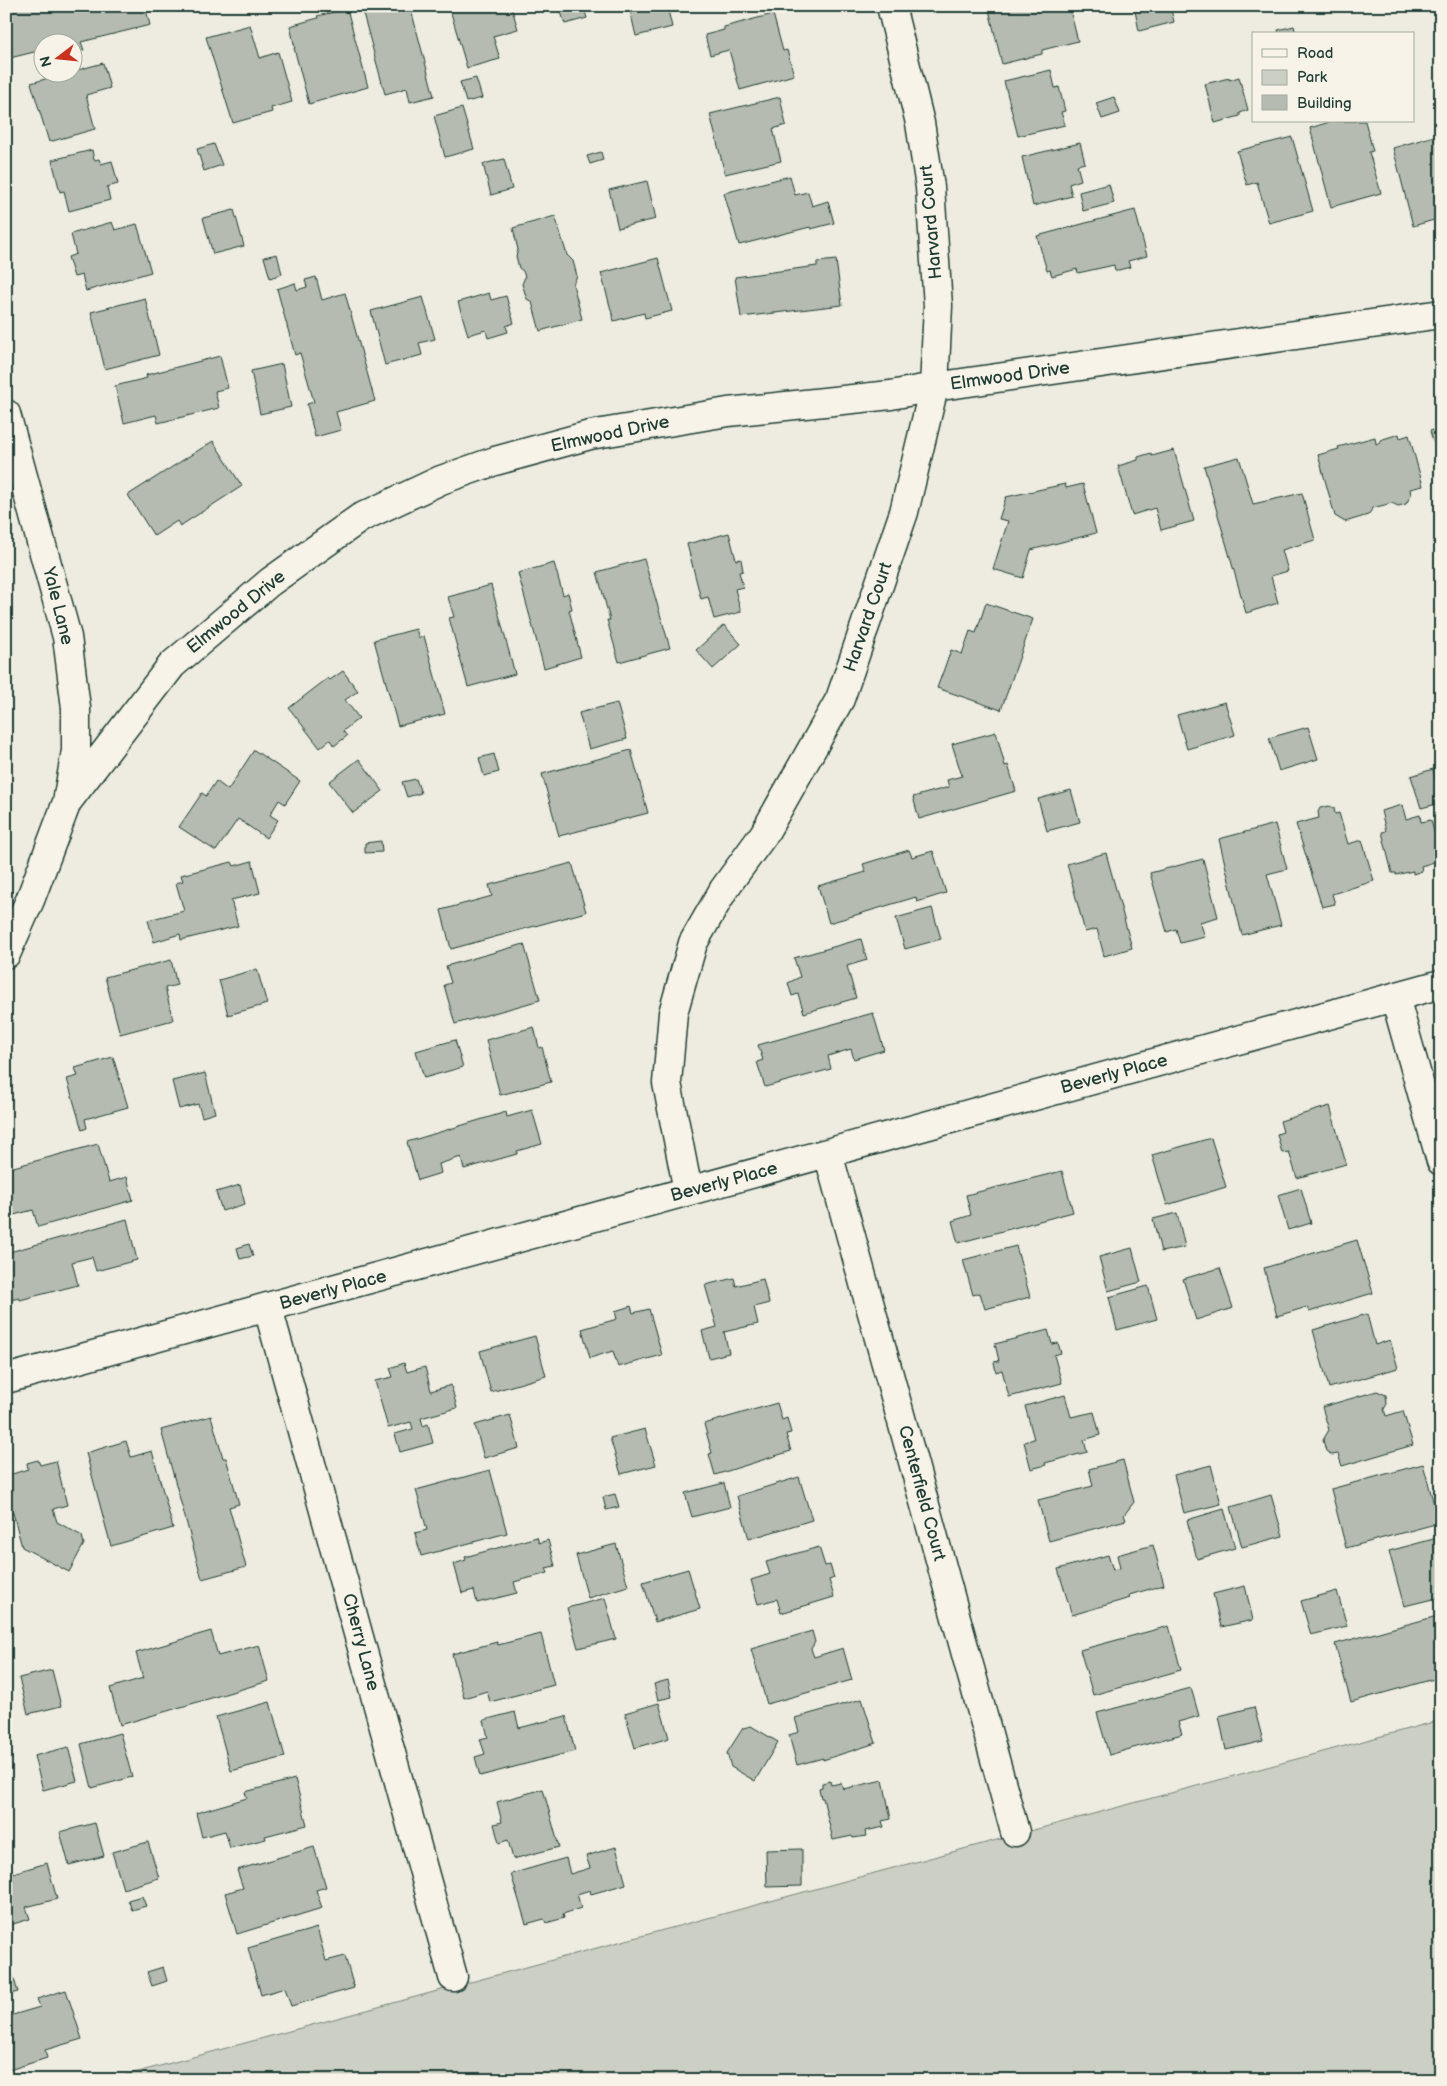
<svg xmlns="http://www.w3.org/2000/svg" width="1447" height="2086" font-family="'Balsamiq Sans',sans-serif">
<rect width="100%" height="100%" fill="#eeece1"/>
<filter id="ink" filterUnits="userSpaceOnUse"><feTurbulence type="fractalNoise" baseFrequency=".02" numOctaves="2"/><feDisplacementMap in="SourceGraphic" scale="10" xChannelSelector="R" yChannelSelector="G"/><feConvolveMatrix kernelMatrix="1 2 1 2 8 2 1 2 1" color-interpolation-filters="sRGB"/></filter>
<g filter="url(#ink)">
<path fill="#cccfc4" stroke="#76867c" d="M1441,1720v360h-1333z"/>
<path fill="#b5bbb0" stroke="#1f3d34" d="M6,6h139l5,19 -69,17 3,8 -12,3v-11h-30v8l-36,9z
M361,6h49l24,90 -24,6 -3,-14 -22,6z
M449,6h62l7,23 -25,7 7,23 -33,9z
M559,6h24l4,12 -22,6z
M629,6h38l5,21 -36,9z
M988,6h81l9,35 -36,9v4l-40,10z
M1134,6h36l4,16 -35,9z
M347,9l21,78 -59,17 -15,-56h1l-5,-22 28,-8 -1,-2z
M773,14l10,37 4,-1 7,25 -54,15 -11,-40 -19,5 -5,-20 19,-5v-3z
M250,25l10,33 18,-6 14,50 -21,6 1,4 -39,11 -27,-86z
M1294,26l2,8h-17l-1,-4z
M103,63l7,25 -24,7 9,34 -46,13 -18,-59z
M1051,70l4,18 4,-1 6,24 -4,1 4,13 -47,11 -14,-55z
M1239,77l9,33 -8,3v3l-25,7 -10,-39 24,-6v2z
M476,78l6,20 -16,4 -6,-20z
M780,97l6,28 -13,4 8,32 -56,13 -15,-60z
M1114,97l6,16 -18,6 -6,-16z
M462,108l12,41 -29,8 -11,-41z
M1365,121l8,30 -4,1 12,41 -50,14 -21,-79 23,-7z
M1441,134v84l-28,8 -20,-78z
M1292,137l21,74 -44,12 -12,-41 -10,3 -10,-34z
M1080,143l5,20 -8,2 4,15 -12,4 3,12 -39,10 -11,-49z
M214,144l8,21 -18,6 -7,-22z
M92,150l2,10 5,-1 2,5 11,-3 6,23 -11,3 3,13 -41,11 -5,-20 -4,1 -8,-32z
M601,152l2,8 -13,4 -3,-8z
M504,159l8,30 -21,6 -8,-31z
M790,176l5,19 13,-3 4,14 16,-5 6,22 -23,6 -1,-2 -71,18 -15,-52z
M647,181l9,38 -38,9 -9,-38z
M1109,184l5,19 -31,8 -4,-19z
M234,210l10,36 -31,8 -10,-36z
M1135,210l12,46 -19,5 2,6 -15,4 -1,-6 -36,8 -1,-4 -25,7 -2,-6 -3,1 -10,-35z
M555,216l12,39 6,6 4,15 -4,8 9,35 -42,12 -8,-29 -5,-3 -5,-15 3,-7 -2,-6 -4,-3 -3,-12 2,-6 -5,-22z
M112,222l3,8 22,-6 14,48 -65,19 -4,-16 -8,2 -6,-20 8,-3 -5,-20z
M277,254l5,20 -12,4 -6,-21z
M658,258l14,53 -27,7 -1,-5 -30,8 -13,-48z
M836,260l6,45 -101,12 -6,-40 82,-11v-4z
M316,277l6,23 23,-7 30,108 -39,11 5,18 -26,7 -8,-33 7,-2 -14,-49 -5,2 -18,-66 18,-6 2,7 10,-3 -2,-7z
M489,293l2,7 15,-4 8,27 -8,3 2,6 -20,6 -2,-8 -18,5 -10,-33z
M423,297l12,42 -16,4 3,12 -37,10 -14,-54z
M145,298l14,57 -54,14 -14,-57z
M220,356l8,32 -13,3 4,17 -61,15 -2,-8 -32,8 -9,-37 32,-8 -1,-3z
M282,364l9,43 -31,7 -9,-43z
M1441,428v40l-11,-37z
M1399,434l1,4 9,-3 14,51 -13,3 1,6 -5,9 -8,2 -6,-3 -19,5 -5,7 -23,7 -10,-6 -17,-61 21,-6 -1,-2 37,-10 1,7 4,-2v-2z
M213,441l29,45 -62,40 -3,-5 -23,15 -26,-41z
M1174,450l20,71 -33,9 -6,-22 -23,7 -14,-49 20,-6v-3l13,-4 1,3z
M1239,457l14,47 49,-11 13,47 -33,10 6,21 -17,5 7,27 -32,10 -42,-147z
M1065,484l1,4 17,-4 13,49 -65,17 -8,28 -30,-9 15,-48 -9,-2 7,-22z
M729,533l7,27 5,-1 2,12 -4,1 4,15 -8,2 6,23 -27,7 -6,-22 -7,2 -14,-55z
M644,559l26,89 -51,14 -12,-42h3l-13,-48z
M554,563l9,32 5,-2 4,16 -3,1 12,47 -37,11 -26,-95z
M491,585l24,89 -47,13 -19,-69 5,-1 -6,-20z
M986,603l47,16 -32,91 -64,-22 14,-38 11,4 8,-23 6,2z
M724,625l17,19 -28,25 -17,-19z
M416,629l3,9 5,-2 21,78 -47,12 -24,-86z
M343,671l15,20 -13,9 14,18 -16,13 4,5 -13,10 -4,-6 -10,8 -31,-40 39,-30 2,2z
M1225,702l10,33 -48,14 -10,-34z
M617,703l10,36 -38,10 -10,-36z
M1308,727l10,32 -39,12 -10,-33z
M996,732l9,34 3,-1 8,26 -97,28 -6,-22 36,-10 -2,-7 15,-4 -10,-32z
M254,750l46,31 -15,23 -6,-4 -9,15 8,5 -12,18 -28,-19 -22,32 -37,-24 23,-34 4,3 10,-15 12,9z
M631,750l17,63 -89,23 -17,-62z
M494,754l5,18 -15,4 -5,-18z
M359,759l24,32 -30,22 -24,-31z
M1433,769l8,34 -20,5 -10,-32z
M416,779l5,14 -14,4 -5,-15z
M1071,790l9,32 -33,9 -9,-32z
M1402,805l4,14 14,-4 1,7 10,-2 10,40 -20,6 1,5 -9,3v-3l-17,4v-2h-4l-10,-41 4,-1 -5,-20z
M1329,806l5,2 1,6 4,-1 9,31 14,-4 12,41 -42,13 3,10 -13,3 -26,-83 23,-6 -1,-6 2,-4z
M1275,824l12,45 -20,5 14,51 -39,10 -23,-96z
M381,841l1,11 -17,1v-10z
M909,850l3,7 21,-6 13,42 -29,9 -1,-5 -87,26 -11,-37 48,-14 -3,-8z
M1106,853l26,95 -28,8 -7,-27 -12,3 -18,-68z
M1203,859l15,58 -18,5 5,15 -25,6 -4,-14 -9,3 -17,-59z
M252,861l8,32 -29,7 7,26 -57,14 -1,-6 -26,8 -6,-22 36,-9 -8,-28 7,-2 -2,-6 51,-13 2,4z
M572,863l14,49 -135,37 -10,-39 51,-14 -3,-11z
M932,908l9,31 -36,10 -9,-31z
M861,939l6,21 -20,6 9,32 -52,15 -6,-19 -6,2 -4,-13 12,-6 -6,-19z
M524,944l16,56 -85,24 -11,-39 7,-2 -5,-17z
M171,960l6,25 -12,3 8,32 -53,14 -15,-57z
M257,969l10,35 -39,11 -9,-35z
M873,1013l11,37 -30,9 -3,-10 -23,7 3,13 -66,18 -8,-25 6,-2 -5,-15z
M534,1027l5,21 3,-1 9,35 -51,13 -14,-55z
M455,1040l8,27 -39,11 -8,-27z
M113,1057l15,50 -43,12 2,9 -5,2 -15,-51 11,-3 -3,-8z
M205,1073l10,40 -13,4 -4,-13 -19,5 -7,-28z
M1330,1106l16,58 -49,14 -8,-26 -7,1 -5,-19 6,-2 -3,-11z
M532,1110l10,34 -25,7v3l-53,15 -3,-12 -22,7 2,9 -23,7 -11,-38 99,-30 1,5z
M1211,1138l15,49 -59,18 -15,-50z
M98,1144l11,38 18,-5 6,23 -95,27 -5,-17 -27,7v-48z
M1062,1171l11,41 -115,31 -6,-22 19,-6 -5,-20z
M240,1185l5,19 -23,7 -6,-19z
M1301,1188l10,35 -23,7 -10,-35z
M1177,1213l8,34 -24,5 -8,-33z
M127,1219l10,41 -41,11 -4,-14 -20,5 6,23 -58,15 -1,-2 -13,3v-48z
M1357,1240l16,53 -64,19 -2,-5 -30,9 -13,-48z
M249,1244l4,12 -13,3 -3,-11z
M1016,1246l14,51 -45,12 -5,-16 -7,2 -10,-35z
M1132,1248l9,34 -33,9 -9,-34z
M1220,1268l13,40 -37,12 -13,-41z
M734,1278l2,8 27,-7 6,24 -15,4 4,17 -34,8 5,21 -20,5 -7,-27 15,-4 -12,-42z
M1148,1286l9,33 -40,11 -8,-33z
M631,1306l2,7 16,-4 13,46 -44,12 -5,-16 -23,7 -8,-29 35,-10 -2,-8z
M1367,1314l8,31 15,-5 8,28 -69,20 -16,-58z
M1048,1330l4,14 6,-1 3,10 -7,2 8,28 -53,14 -7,-27 -6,2 -2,-10 5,-1 -4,-17z
M535,1336l11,40 -55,16 -11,-41z
M404,1363l3,9 18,-5 6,24 20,-6 6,23 -36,10 2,8 5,-2 5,19 -33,9 -5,-18 18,-5 -2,-7 -23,6 -13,-47 18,-4 -3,-9z
M1377,1391l9,4 1,9 -3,5 2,7 17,-5 10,34 -71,21 -4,-12 -6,1 -6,-4 -3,-11 6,-10 -7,-23z
M1065,1395l6,22 23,-5 6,23 -16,5 3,12 -42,11 1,2 -15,4 -7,-27 10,-3 -9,-33z
M777,1403l5,17 5,-2 4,15 -5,1 5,17 -76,24 -6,-21 3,-1 -8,-29z
M510,1415l9,33 -35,10 -9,-33z
M211,1416l12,42h3l13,46 -10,3 17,60 -44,12 -41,-149z
M645,1429l11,36 -35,9 -11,-36z
M126,1441l5,16 21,-6 21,77 -62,18 -25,-93z
M38,1460l2,5 16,-4 11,44 -14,4 4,13 25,14 2,8 -15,28 -47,-25 -9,-34 -5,1 -2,-7v-31l22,-7 -1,-6z
M1123,1460l11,42 -10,13 2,5 -77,21 -11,-41 55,-14 -4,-17z
M1423,1464l16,59 -93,25 -15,-59z
M1211,1465l10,39 -37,9 -10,-38z
M490,1470l17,63 -86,23 -6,-23 12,-3 -11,-40z
M799,1477l13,43 -63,19 -12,-43z
M724,1483l6,24 -38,10 -7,-24z
M615,1494l4,13 -13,3 -3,-13z
M1271,1495l12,41 -41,11 -11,-40z
M1224,1509l11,39 -38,11 -10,-39z
M537,1537l2,6 9,-3 7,26 -9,2 2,5 -34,9 3,11 -40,10 -3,-13 -12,3 -8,-29 12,-4 -1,-3z
M1441,1537v60l-37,9 -15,-55z
M616,1544l12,42 -40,12 -12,-43z
M1153,1545l11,40 -35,10 1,3 -58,17 -14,-46 50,-14 5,15 7,-2 -3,-13z
M819,1547l6,19 5,-1 4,13 -5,2 5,17 -53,16 -4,-14 -19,5 -7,-24 19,-6 -4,-12z
M688,1569l12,40 -45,13 -12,-40z
M1245,1586l8,34 -32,7 -8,-33z
M1337,1591l10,35 -36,9 -10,-34z
M605,1598l11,41 -38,9 -11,-40z
M1441,1615v62l-90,25 -16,-58z
M1169,1626l12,44 -88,25 -13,-45z
M211,1631l7,25 41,-11 10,36 -149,44 -10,-37 33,-10 -7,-25z
M812,1631l3,11 -4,7 3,8 29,-9 9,32 -85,24 -16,-55z
M541,1634l13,51 -64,17 -3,-11 -23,7 -12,-44 45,-12 1,3z
M52,1670l9,36 -33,8 -9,-36z
M668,1680l4,17 -14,3 -4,-16z
M1191,1688l8,28 -21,6 4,12 -73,21 -12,-42z
M862,1699l14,44 -53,17v-2l-26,7 -8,-30 10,-3 -4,-14z
M270,1702l15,55 -54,14 -15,-54z
M659,1703l10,35 -34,10 -10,-35z
M1254,1707l9,34 -37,9 -7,-34z
M515,1712l4,16 47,-12 9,35 -95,25 -5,-19 10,-3 -5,-15 8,-2 -4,-17z
M751,1726l27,16 -23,39 -24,-14 -4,-14 16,-25z
M120,1733l12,44 -40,11 -11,-44z
M68,1747l9,34 -34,9 -9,-34z
M295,1779l12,46 -42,11 1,3 -36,9 -5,-17 -23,6 -6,-24 51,-15 -2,-6z
M883,1780l8,39 -9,2 2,6 -19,4 1,5 -13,2 -1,-2 -19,4 -10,-42h-2l-2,-10 3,-1v-4l8,-2 1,4 10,-2 2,6z
M543,1789l16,58 -46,12 -5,-19 -9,3 -5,-19 8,-2 -5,-20z
M95,1823l9,33 -35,9 -9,-33z
M148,1842l11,36 -36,11 -11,-37z
M314,1847l12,40 -10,3 6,18 -85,26 -12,-41 18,-5 -6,-18z
M616,1847l10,37 -35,10 -1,-4 -13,4 4,14 -18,6 1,4 -18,5 -2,-4 -18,5 -15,-50 55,-16 4,16 20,-6 -4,-12z
M802,1849v37l-35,1 -1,-37z
M47,1863l10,36 -31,8 4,12 -24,7v-51z
M142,1896l4,10 -14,4 -4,-10z
M317,1928l9,33 19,-5 9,32 -63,18 -6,-18 -24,7 -13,-47z
M6,1954l12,38 -12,3z
M163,1967l4,14 -15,5 -5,-14z
M66,1990l16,49 -37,11 2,8 -41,13v-54l34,-10 -3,-8z"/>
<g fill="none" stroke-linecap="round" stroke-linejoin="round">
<defs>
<path id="street" d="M6,414l61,223 9,71v43l-8,45
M6,954l24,-54 37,-98 105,-137 98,-83 90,-64 81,-38 54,-19 95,-26 138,-23 163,-17 43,-8 507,-73
M1395,997l46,164
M828,1153l187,679
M688,1191l-21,-108 6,-70 20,-70 31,-54 40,-55 76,-135 64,-187 30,-125 4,-81 -8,-119 -10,-64 -29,-117
M268,1308l185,669
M6,1379l1435,-395"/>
</defs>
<use href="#street" stroke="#1f3d34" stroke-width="31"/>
<use href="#street" stroke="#f7f3e8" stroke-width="28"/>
</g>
</g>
<g text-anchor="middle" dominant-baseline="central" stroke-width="4.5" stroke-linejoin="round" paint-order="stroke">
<g font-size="18" fill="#1f3d34" stroke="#f7f3e8">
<text transform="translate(931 222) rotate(-95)">Harvard Court</text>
<text transform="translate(1010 376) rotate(-8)">Elmwood Drive</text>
<text transform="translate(610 434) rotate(-12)">Elmwood Drive</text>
<text transform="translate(58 606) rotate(76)">Yale Lane</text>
<text transform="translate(236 612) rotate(-39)">Elmwood Drive</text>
<text transform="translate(868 617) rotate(-71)">Harvard Court</text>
<text transform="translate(1114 1074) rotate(-15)">Beverly Place</text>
<text transform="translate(724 1182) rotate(-15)">Beverly Place</text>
<text transform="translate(333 1290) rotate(-15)">Beverly Place</text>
<text transform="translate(922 1493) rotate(75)">Centerfield Court</text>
<text transform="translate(361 1642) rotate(75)">Cherry Lane</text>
</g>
</g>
<rect width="1447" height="2086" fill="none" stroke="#f7f3e8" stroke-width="25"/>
<rect x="12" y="12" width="1422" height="2061" fill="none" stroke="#1f3d34" stroke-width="2" filter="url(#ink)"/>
<rect x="1252" y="32" width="162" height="90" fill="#f7f3e8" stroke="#a1aaa0"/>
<rect x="1262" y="49" width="25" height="8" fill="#f7f3e8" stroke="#a1aaa0"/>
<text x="1297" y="58" font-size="15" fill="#1f3d34">Road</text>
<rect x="1262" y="70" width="25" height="15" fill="#cccfc4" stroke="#a1aaa0"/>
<text x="1297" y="82" font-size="15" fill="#1f3d34">Park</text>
<rect x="1262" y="95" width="25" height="15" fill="#b5bbb0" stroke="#a1aaa0"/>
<text x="1297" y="108" font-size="15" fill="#1f3d34">Building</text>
<g transform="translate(58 58) rotate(254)"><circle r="24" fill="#f7f3e8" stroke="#a1aaa0"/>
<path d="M0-4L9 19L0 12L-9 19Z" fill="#c8321e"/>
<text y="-8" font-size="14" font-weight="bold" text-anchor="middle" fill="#1f3d34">N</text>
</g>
</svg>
